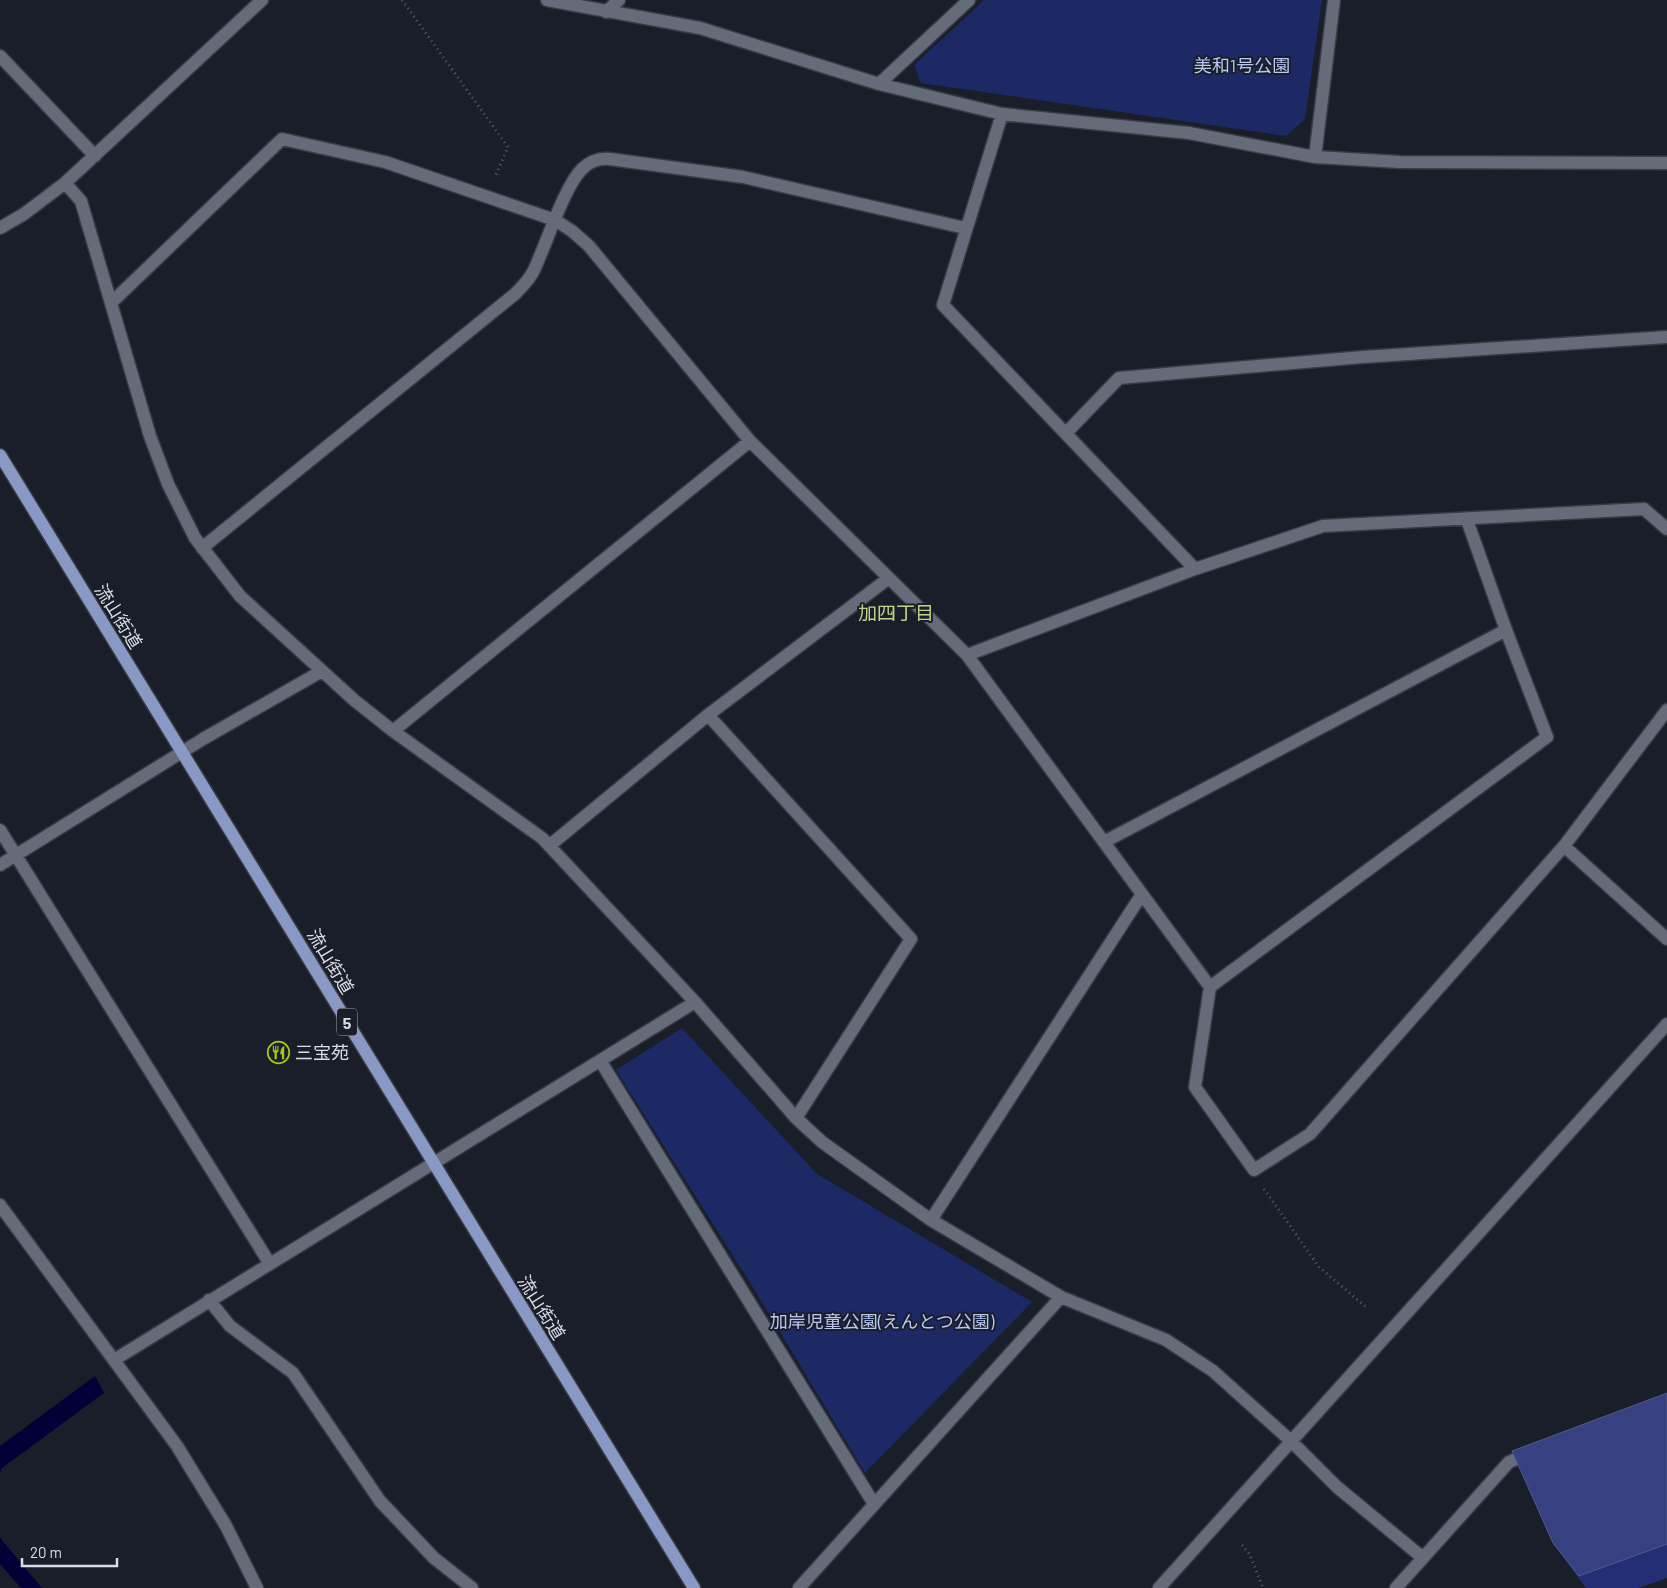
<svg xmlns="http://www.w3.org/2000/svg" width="1667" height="1588" font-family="Barlow,'Noto Sans JP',sans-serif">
<rect width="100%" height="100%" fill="#1a1e29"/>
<path fill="#1c2964" d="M984,0h338l-17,119 -19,17 -365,-53 -7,-18z
M682,1028l135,146 215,128 -167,171 -111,-184 -138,-219z"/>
<path fill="#030038" d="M95,1376l9,17 -102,75 -2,5v-27z
M0,1537l1,2 41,49h-21l-21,-24z"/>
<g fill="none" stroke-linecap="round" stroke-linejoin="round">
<defs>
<path id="minor" d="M547,0l153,28 179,56 123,30 187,19 126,24 85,5 267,1
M606,12l13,-12
M0,56l95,100
M879,84l90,-84
M1002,114l-59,191 252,264
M1315,157l19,-157
M65,183l16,18 69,235 18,48 27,54 45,58 114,104 39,31 149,107 153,164 101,116 26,24 109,78 130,77 105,43 47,31 78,70 46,46 86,71
M0,228l24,-14 41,-31 197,-183
M112,302l170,-163 103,23 170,58 17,11 17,15 161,195 217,214 243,332
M1067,432l52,-54 244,-21 304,-20
M1467,520l39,110 41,107 -337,250 -15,100 59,83 56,-36 254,-288 103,-136
M202,548l313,-254c7,-7 15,-15 19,-24 12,-25 30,-83 48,-101 8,-8 17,-11 28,-10l133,18 222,51
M967,655l228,-86 128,-43 321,-17 23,20
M708,715l203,224 -115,179
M393,731l357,-290
M0,830l270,434
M1104,842l402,-212
M549,846l159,-131 181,-137
M1564,846l103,93
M0,865l203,-126 119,-68
M601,1062l273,442
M0,1205l177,241 49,80 31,62
M931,1220l211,-326
M209,1300l21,26 63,47 87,128 54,57 38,30
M114,1360l581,-358
M799,1588l262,-291
M1159,1588l508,-564
M1396,1588l113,-126 22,-9"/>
<path id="major" d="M0,455l694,1133"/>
</defs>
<use href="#minor" stroke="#383b45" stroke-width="15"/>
<use href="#major" stroke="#383b45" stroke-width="15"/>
<path stroke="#5a5e68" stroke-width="3" stroke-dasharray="1 4" stroke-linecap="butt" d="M402,0l106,147 -13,30
M1264,1189l55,78 47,40
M1242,1545l8,10 13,33"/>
<use href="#minor" stroke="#666b7a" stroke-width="12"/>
<use href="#major" stroke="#8998c4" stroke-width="12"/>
</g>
<path fill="#242e74" d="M1667,1393v185l-28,10h-53l-33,-45z"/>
<path fill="#374181" stroke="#515990" d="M1667,1393v151l-88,32 -26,-33 -41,-92z"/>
<defs>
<symbol id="restaurant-ring" viewBox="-11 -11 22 22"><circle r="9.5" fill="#1a1e29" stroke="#abc716" stroke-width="1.5"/><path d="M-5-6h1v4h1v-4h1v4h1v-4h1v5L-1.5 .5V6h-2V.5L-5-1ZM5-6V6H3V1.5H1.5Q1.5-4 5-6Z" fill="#abc716"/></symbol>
</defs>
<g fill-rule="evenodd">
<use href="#restaurant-ring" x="266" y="1040" width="25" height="25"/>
</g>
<g text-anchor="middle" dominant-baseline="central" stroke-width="4" stroke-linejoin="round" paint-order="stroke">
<rect fill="#1a1e29" stroke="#a0a4ad" stroke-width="1" x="337" y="1008.5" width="20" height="27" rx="4"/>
<g font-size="16" font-weight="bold" fill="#dadde5">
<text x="347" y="1022">5</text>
</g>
<g font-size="18" fill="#b8c7f3" stroke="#1a1e29">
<text x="1242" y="65">美和1号公園</text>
<text x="882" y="1321">加岸児童公園(えんとつ公園)</text>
</g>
<g font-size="18" fill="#dadde5" stroke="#1a1e29">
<text transform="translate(119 616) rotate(58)">流山街道</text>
<text transform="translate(331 961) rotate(59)">流山街道</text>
<text transform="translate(542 1307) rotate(58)">流山街道</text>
</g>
<g font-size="18" fill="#dadde5" stroke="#1a1e29" text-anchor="start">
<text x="295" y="1052">三宝苑</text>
</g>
<g font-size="19" fill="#c0d287" stroke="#1a1e29">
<text x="896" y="612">加四丁目</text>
</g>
</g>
<path d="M22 1558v8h95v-8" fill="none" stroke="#dadde5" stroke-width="2.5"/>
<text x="30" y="1558" font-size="15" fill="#dadde5" stroke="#1a1e29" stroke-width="4" paint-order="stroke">20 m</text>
</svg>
